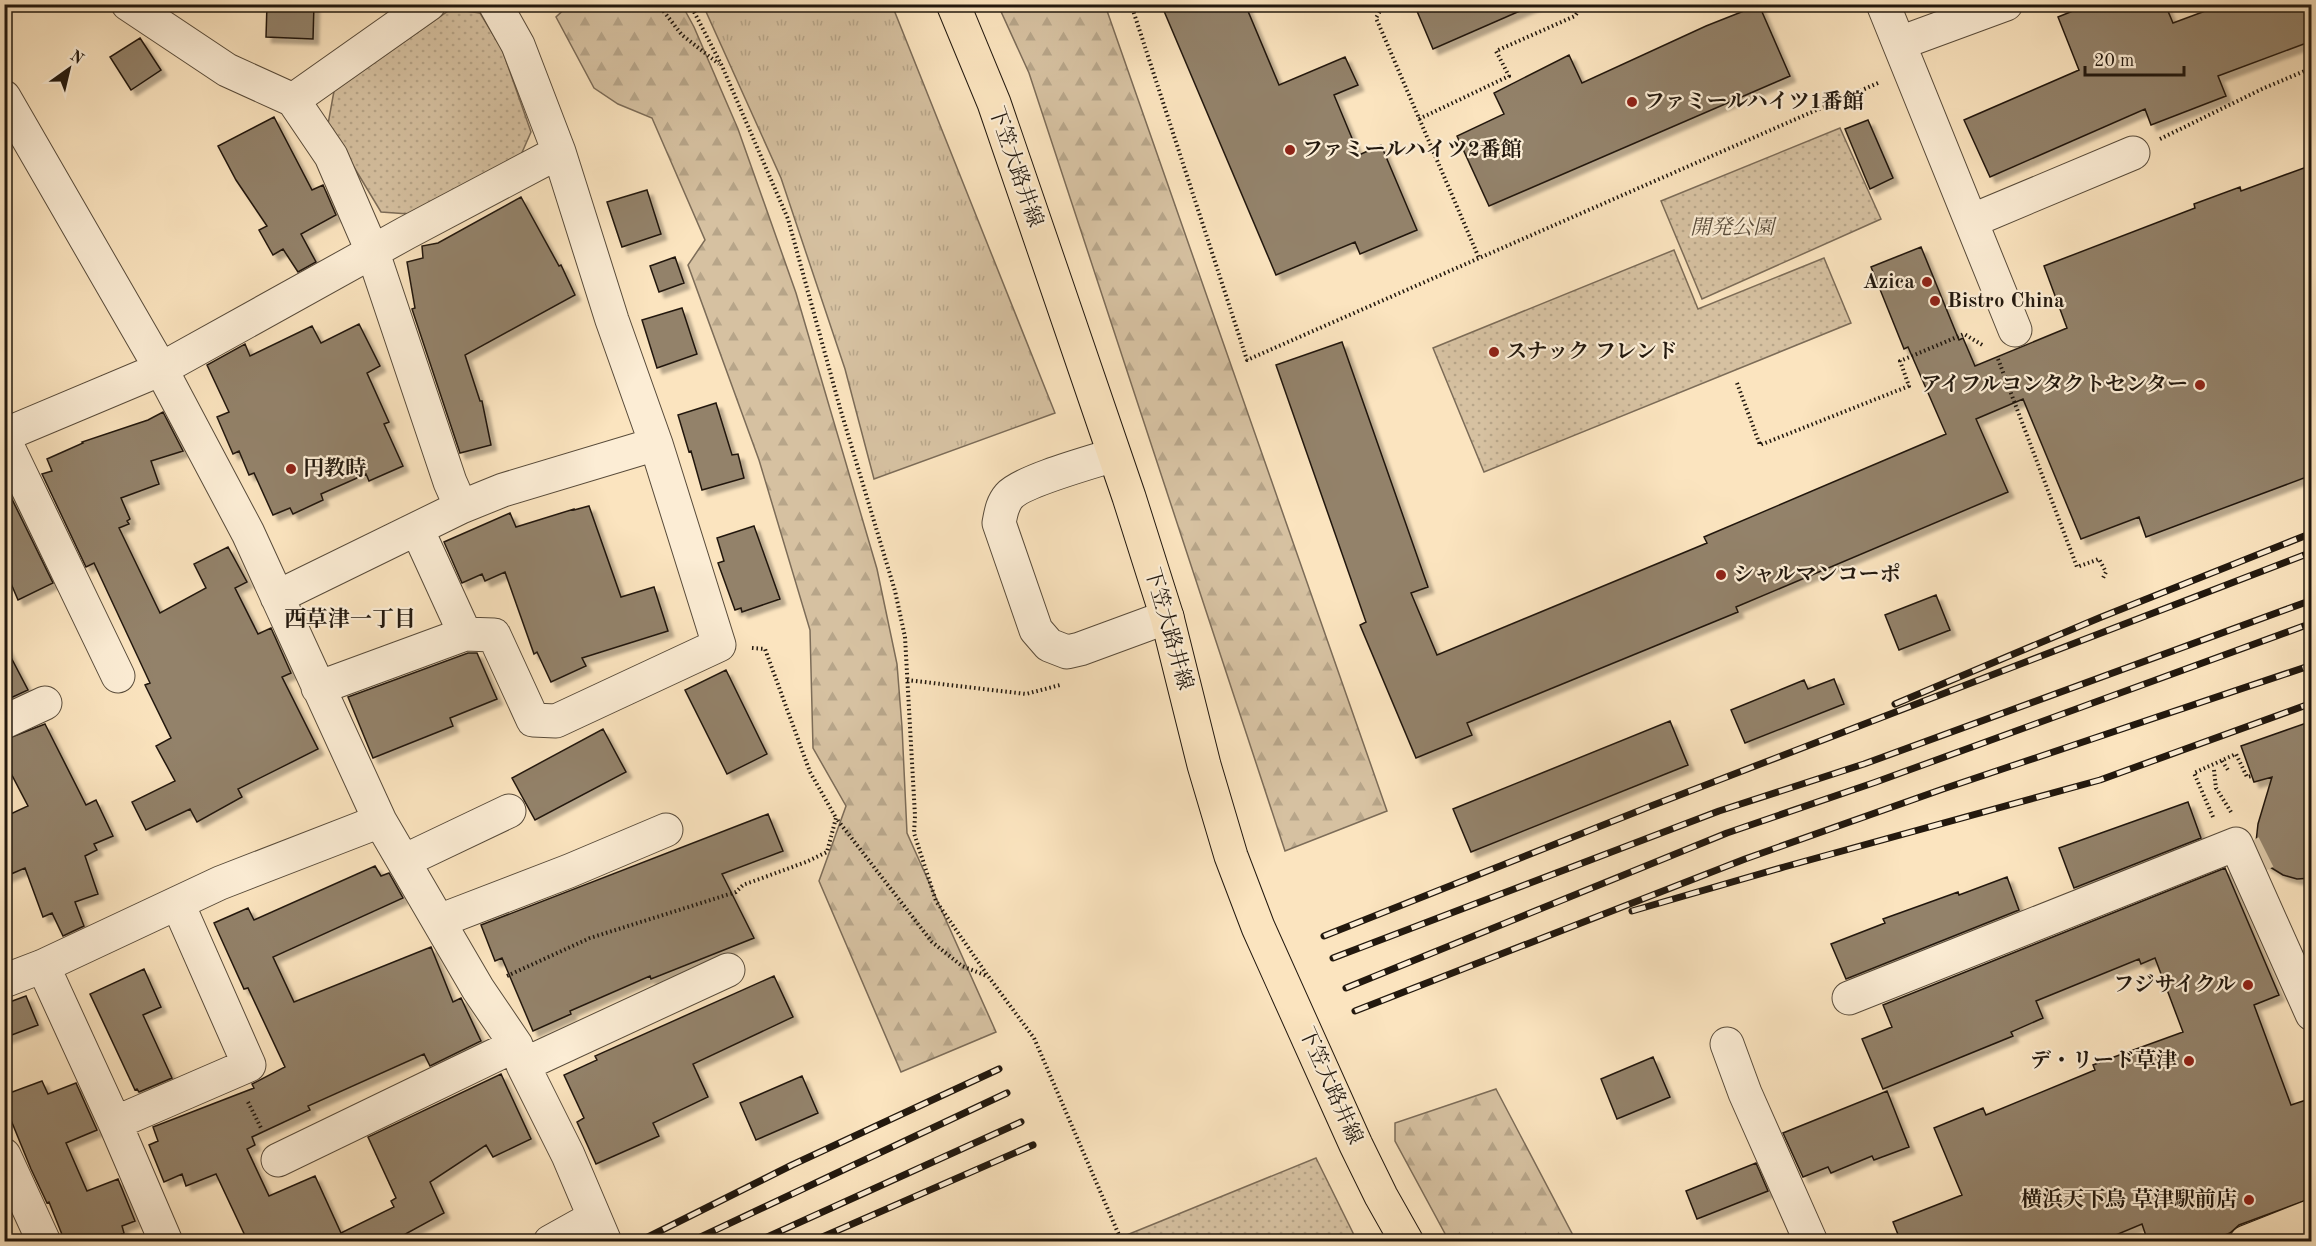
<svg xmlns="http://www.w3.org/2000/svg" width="2316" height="1246" font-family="'Old Standard TT','Noto Serif JP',serif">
<defs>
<pattern id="grass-tufts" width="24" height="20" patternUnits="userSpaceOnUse" patternTransform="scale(1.5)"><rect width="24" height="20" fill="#d6c1a1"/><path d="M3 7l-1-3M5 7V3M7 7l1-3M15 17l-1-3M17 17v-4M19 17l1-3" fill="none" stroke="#b7a589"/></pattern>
<pattern id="forest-firs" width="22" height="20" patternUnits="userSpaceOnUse" patternTransform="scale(1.5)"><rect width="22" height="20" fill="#d6c1a1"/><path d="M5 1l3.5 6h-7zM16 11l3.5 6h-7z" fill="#b7a589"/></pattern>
<pattern id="park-dots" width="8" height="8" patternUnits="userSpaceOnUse" patternTransform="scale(1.5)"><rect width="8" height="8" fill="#d6c1a1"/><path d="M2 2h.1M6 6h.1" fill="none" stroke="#b7a589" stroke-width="1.8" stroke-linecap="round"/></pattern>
<filter id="shadow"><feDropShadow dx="5.5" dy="5.5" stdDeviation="1.5" flood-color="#0004"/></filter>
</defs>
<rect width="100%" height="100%" fill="#fbe4bf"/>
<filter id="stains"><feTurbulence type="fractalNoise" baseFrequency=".00333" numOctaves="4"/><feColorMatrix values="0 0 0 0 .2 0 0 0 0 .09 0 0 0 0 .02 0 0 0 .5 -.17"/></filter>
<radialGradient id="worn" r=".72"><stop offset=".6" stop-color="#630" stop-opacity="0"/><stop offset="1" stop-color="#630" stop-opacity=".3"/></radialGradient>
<path fill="url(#grass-tufts)" stroke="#7c6c58" stroke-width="1.5" d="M703,5h189l163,408 -181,66 -29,-110 -64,-191z"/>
<path fill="url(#forest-firs)" stroke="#7c6c58" stroke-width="1.5" d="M569,5h113l12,22 44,102 58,164 81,276 20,95 5,63 5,106 89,199 -95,40 -82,-191 27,-75 -33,-58 -3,-118 -51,-170 -71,-195 17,-25 -53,-122 -34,-14 -24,-16 -38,-71z
M998,5h107l282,806 -102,40 -256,-778z
M1496,1089l80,152h-127l-54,-100v-18z"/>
<path fill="url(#park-dots)" stroke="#7c6c58" stroke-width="1.5" d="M451,9l29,4 22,36 29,83 -11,25 -111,57 -28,-2 -53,-88 6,-33z
M1840,128l41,91 -179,80 -41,-98z
M1674,250l24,59 126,-51 27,65 -367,149 -51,-124z
M1316,1158l41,83h-245z"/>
<path fill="#93826a" stroke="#22180e" stroke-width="1.5" filter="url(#shadow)" d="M267,4h47l-1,35 -47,-2z
M1161,4h84l34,81 66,-28 13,28 -24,10 25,60 22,-10 36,85 -57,24 -5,-12 -79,33z
M1414,4h122l-103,45z
M2090,4h75l8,19 51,-19h88v37l-94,35 8,20 -75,29 -6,-16 -155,68 -26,-57 115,-50 -21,-53z
M1759,5l31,71 -301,130 -32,-70 47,-22 -10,-21 75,-38 13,28 124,-57z
M140,38l21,32 -30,20 -21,-33z
M274,117l38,73 11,-5 13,30 -35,19 15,28 -18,10 -15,-23 -10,6 -14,-25 8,-4 -31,-46 -18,-34z
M1868,120l25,58 -23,11 -25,-60z
M2312,165v310l-166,62 -7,-20 -58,22 -58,-140 -47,20 32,73 -272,115 2,5 -271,111 5,12 -56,23 -56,-133 6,-3 -90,-257 66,-23 86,245 -17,6 26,62 270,-112 -3,-6 242,-103 -38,-87 -4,2 -33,-82 50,-20 38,93 4,-2 12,28 92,-38 -23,-62 151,-58 -1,-4 46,-17 1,4z
M647,190l14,44 -39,13 -15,-45z
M521,197l38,69 2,-1 14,30 -110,60 15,46h2l9,44 -31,8 -48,-144 3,-1 -8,-46 16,-4 -1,-12 16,-3z
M675,257l9,26 -25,9 -9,-26z
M682,308l15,46 -40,14 -15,-48z
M359,324l21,42 -13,7 22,49 -5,2 19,42 -34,15 -3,-7 -45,20 2,6 -30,14 -3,-6 -17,7 -19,-42 -5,2 -10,-24 -6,3 -16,-37 12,-5 -22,-47 38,-21 5,12 62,-30 9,17z
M716,403l16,52 6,-1 6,24 -42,12 -11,-39 -2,1 -11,-37z
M163,412l20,39 -32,10 8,23 -38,14 9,21 -3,2 2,3 -10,4 41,85 46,-25 -12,-24 34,-17 19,35 -12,6 23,46 13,-6 20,45 -9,4 36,72 -80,40 4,8 -45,25 -7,-13 -44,21 -14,-28 43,-21 -19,-35 15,-8 -26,-53 5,-2 -56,-120 -8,4 -44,-93 10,-3 -5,-12 36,-16 -1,-1 66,-22z
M6,487l47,96 -35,17 -14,-33v-79z
M589,506l32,91 33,-10 14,44 -86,27 4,8 -35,16 -14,-30 -3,2 -29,-82 -20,9 -3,-7 -20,9 -18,-41 66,-29 6,14 58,-18v1z
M754,526l26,73 -38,13 -1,-4 -6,2 -17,-47 6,-2 -7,-23z
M1936,595l14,35 -51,20 -14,-35z
M4,644l24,46 -24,11z
M468,653h9l20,46 -47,19 3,8 -80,32 -25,-61z
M726,670l41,84 -40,20 -42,-84z
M1834,679l10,25 -99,39 -14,-33 73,-30 4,9z
M1670,721l18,44 -217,87 -18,-43z
M2312,721v157l-15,1 -14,-4 -18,-11 -9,-22 2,-18 14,-47 -18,5 -13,-36z
M45,724l41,81 10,-5 17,36 -19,8 3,6 -12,6 13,38 -23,8 9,24 -21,10 -11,-23 -9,4 -18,-49 -21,9v-60l24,-11 -24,-46v-20z
M603,729l23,43 -91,48 -23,-42z
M2188,802l13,36 -127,50 -15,-40z
M768,814l15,37 -61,23 32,64 -103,41 -1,-3 -80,35 1,3 -38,17 -31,-73 -7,3 -14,-36z
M375,866l6,10 8,-3 14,25 -130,59 21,45 137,-55 22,55 8,-4 20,43 -51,25 -6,-12 -116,52 2,4 -58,27 3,8 -8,4 22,47 46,-20 26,57 53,-26 -3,-6 5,-3 -28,-61 133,-63 30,65 -38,18 -7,-12 -56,37 14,31 -53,29h-143l-32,-68 -30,12 -4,-12 -18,8 -15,-37 9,-4 -5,-14 101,-39 -2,-4 33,-17 -37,-79 -4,1 -30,-66 34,-15 6,12z
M2225,868l54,127 -25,10 37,100 21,-7v100l-73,27 -9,8 -23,9h-59l-6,-18 -43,18h-198l-8,-20 69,-27 -28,-67 49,-20 3,7 109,-45 -2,-5 21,-8 69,-25 -28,-74 -14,6 -2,-5 -103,42 7,17 -32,14 2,4 -130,53 -21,-50 30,-12 -9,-22z
M2007,877l12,33 -173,69 -15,-35 54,-21 -2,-4 75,-27 1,3z
M144,969l17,38 -18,8 29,63 -33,14 -2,-3 -2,1 -45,-96z
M774,976l19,41 -100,47 15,33 -55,26 6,13 -63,28 -19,-42 7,-4 -20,-43 33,-15 -2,-4z
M26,996l12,29 -34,13v-34z
M1653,1057l17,40 -53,22 -16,-40z
M802,1076l16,37 -62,27 -16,-37z
M42,1081l6,13 28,-11 21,47 -31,13 21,48 31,-12 17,42 -13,5 2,7 -20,9h-39l-16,-40 -2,1 -16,-34 -27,-66v-8z
M1887,1091l22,56 -35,13 -2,-4 -41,17 -3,-6 -25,10 -20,-44z
M1756,1163l12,28 -71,28 -11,-28z"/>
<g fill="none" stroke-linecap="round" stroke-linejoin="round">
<path stroke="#dac5a4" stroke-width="33" stroke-dasharray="33 16" stroke-linecap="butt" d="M2258,856l8,-4"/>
<defs>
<path id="minor" d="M128,4l99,66 66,30 38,56 42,97 77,229 11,25
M1883,4l132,326
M1900,43l106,-39
M4,97l157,272 87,164 132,288 98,168 38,56 7,20 45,90 37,87
M293,100l136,-96
M1971,221l162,-68
M4,435l157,-66 245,-136 153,-81
M4,439l114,237
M1114,455c-22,7 -92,26 -105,41 -7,8 -8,17 -10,27l37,107 13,15 18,7 13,-3 87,-32
M417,529l48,105 29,1 39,85 23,1 163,-76 -63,-201 -44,-124 -53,-168 -41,-107 -23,-41
M277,597l184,-90 42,-17 153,-46
M318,688l147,-54
M4,722l41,-19
M404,861l105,-50
M439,921l130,-50 97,-41
M43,966l72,157 51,119
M4,981l39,-15 177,-83 160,-62
M1849,998l387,-154 76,170
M1727,1044l18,49 66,149
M523,1065l205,-95
M115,1123l134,-58 -71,-161
M4,1155l40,87
M278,1160l238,-115
M550,1242l43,-24"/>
<path id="major" d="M953,4l41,99 135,394 38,120 37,148 27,91 27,71 98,218 25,51 26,46
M2246,1242l66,-26"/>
</defs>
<use href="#minor" stroke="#584b3a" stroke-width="35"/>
<use href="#major" stroke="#22180e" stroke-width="35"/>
<path stroke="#22180e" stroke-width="4" stroke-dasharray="1.5 3" stroke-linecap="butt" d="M658,4l24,31 37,29
M690,4l32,62 66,153 52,189 55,183 10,46 10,179 -1,17 22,68 52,75 46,62 88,204
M1131,4l116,356 631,-277
M1384,4l-8,14 103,240
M1419,119l90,-43 -13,-25 79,-35 8,-12
M2160,139l104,-51 48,-20
M1998,359l79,208 22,-8 7,13 -4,8
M1737,383l23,62 149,-59 -9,-25 64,-27 20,12
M752,648l13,1 45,123 26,46
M907,680l119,14 34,-9
M2222,761l6,9
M2214,770l2,18 15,24
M2213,817l-19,-44 42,-19 11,23 5,-1
M507,976l83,-38 146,-46 7,-7 63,-23 21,-10 9,-34 96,124 30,24 25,10
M248,1102l14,28"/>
<use href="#minor" stroke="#fcedd5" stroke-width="33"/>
<use href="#major" stroke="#fbe4bf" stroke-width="33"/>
<defs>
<path id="rail" d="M1895,704l204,-86 213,-85
M1632,911l152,-44 316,-87 212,-77
M1324,936l327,-130 661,-254
M1333,958l386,-147 145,-47 448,-164
M1346,988l381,-155 149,-51 436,-159
M1355,1011l390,-152 198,-70 369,-124
M638,1242l154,-77 207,-96
M690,1242l317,-149
M756,1242l265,-120
M811,1242l222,-97"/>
</defs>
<use href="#rail" stroke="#22180e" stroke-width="7"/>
<use href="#rail" stroke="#fcedd5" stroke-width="4.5" stroke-dasharray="14" stroke-linecap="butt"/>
</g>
<g fill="#8f2418" stroke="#fcedd5" stroke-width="2">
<circle cx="1632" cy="102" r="6"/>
<circle cx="1290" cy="150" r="6"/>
<circle cx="1927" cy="282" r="6"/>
<circle cx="1935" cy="301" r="6"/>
<circle cx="1494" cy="352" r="6"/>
<circle cx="2200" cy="385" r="6"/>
<circle cx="291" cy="469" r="6"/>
<circle cx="1721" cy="575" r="6"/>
<circle cx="2248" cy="985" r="6"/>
<circle cx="2189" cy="1061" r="6"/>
<circle cx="2249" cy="1200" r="6"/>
</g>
<g text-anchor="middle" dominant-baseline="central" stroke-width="4.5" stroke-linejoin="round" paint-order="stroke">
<g font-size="21" font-weight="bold" fill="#22180e" stroke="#fcedd5" text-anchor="start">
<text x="1644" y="102">ファミールハイツ1番館</text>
<text x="1302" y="150">ファミールハイツ2番館</text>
<text x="1915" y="282" text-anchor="end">Azica</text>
<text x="1947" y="301">Bistro China</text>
<text x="1506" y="352">スナック フレンド</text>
<text x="2188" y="385" text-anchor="end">アイフルコンタクトセンター</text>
<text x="303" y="469">円教時</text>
<text x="1733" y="575">シャルマンコーポ</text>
<text x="2236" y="985" text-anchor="end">フジサイクル</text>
<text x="2177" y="1061" text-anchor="end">デ・リード草津</text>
<text x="2237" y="1200" text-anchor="end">横浜天下鳥 草津駅前店</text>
</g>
<g font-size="21" fill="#22180e" stroke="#fcedd5">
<text transform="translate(1015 167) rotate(71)">下笠大路井線</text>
<text transform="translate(1168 629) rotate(74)">下笠大路井線</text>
<text transform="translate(1330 1086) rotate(66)">下笠大路井線</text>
</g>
<g font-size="21" font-style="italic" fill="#584b3a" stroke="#fcedd5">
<text x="1732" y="228">開発公園</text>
</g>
<g font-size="22" font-weight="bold" fill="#22180e" stroke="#fcedd5">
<text x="350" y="620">西草津一丁目</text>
</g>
</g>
<rect width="2316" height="1246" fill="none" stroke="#fbe4bf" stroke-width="24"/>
<rect x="6" y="6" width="2304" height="1234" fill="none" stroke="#22180e" stroke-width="3"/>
<rect x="12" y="12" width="2292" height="1222" fill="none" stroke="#22180e" stroke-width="1.5"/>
<g transform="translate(69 69) rotate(34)" stroke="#fcedd5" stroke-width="4.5" paint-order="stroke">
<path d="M0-4.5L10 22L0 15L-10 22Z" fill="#22180e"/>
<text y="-9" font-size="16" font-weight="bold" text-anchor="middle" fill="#22180e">N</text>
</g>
<path d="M2085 66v9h99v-9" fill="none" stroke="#22180e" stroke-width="3"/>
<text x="2094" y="66" font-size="18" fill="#22180e" stroke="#fcedd5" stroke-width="4.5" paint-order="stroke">20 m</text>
<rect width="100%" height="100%" filter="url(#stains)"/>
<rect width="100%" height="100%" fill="url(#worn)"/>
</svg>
